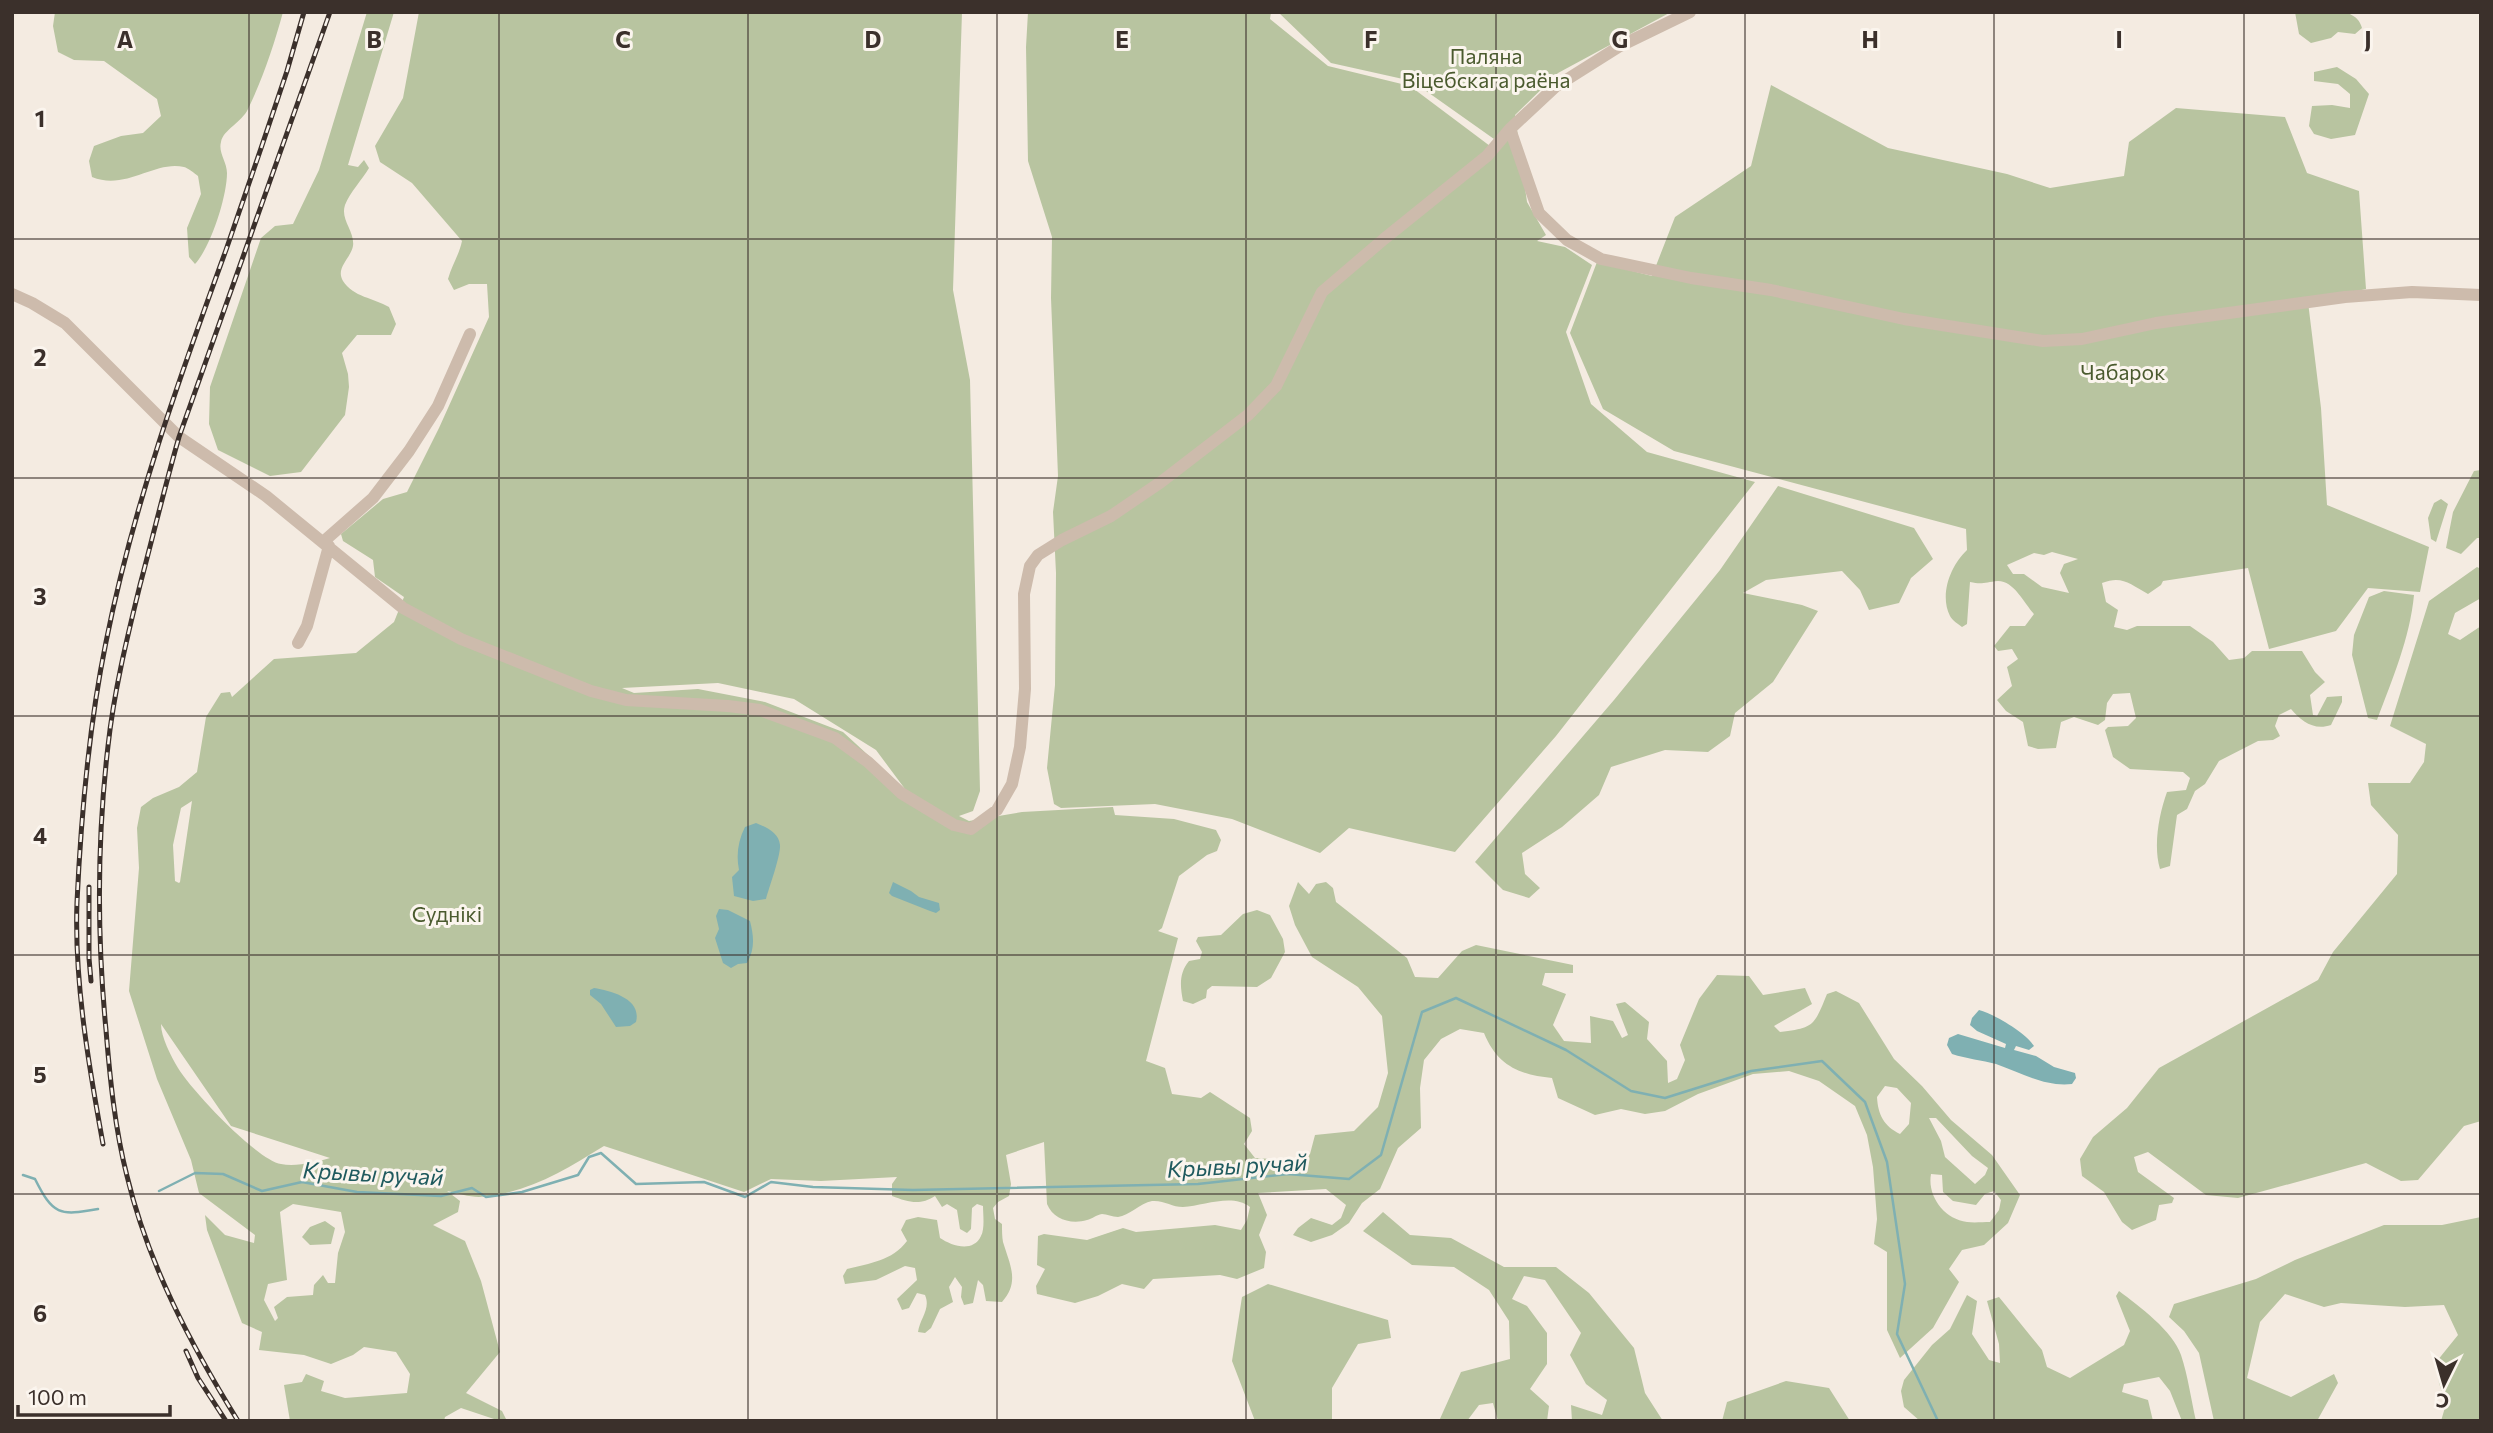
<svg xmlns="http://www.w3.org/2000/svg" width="2493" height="1433" font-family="Commissioner,sans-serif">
<rect width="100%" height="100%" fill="#f4ebe1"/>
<path fill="#b8c4a0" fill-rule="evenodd" d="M55,12h228c-9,33 -20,66 -35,97 -6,13 -25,21 -27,33 -3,11 6,20 6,31 0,23 -16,74 -32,91l-6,-7 -2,-29 14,-34 -3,-18c-4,-3 -10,-8 -14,-9 -29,-7 -58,24 -92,10l-3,-16 5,-15 27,-10 22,-3 18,-17 -4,-17 -53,-38 -30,-1 -16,-8 -5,-26z
M367,12h27l-46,153 10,2 6,-7 5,8c-7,12 -19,24 -24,37 -5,15 10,26 8,41 -2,12 -18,22 -10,35 10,16 31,17 46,26l7,17 -5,11h-34l-15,18 6,21 1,13 -4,28 -44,57 -31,4 -52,-26 -9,-26 1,-37 51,-149 14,-12 18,-2 26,-54z
M419,12h543l-9,278 17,90 10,411 -7,20 -14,5 10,5 53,-9 91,-5 2,8 59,4 42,11 5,10 -4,11 -10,4 -28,21 -17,52 -4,3 20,7 -32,123 19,7 7,26 29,4 9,-6 40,26 2,13 -8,13 11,14 38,2 17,-6 5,-19 39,-4 24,-24 10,-34 -6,-57 -24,-29 -46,-30 -17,-32 -6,-19 9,-24 11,12 7,-10 10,-2 7,6 3,14 71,56 8,19 23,1 24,-27 14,-6 97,20v8h-28l-3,12 24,9 -13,31 11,16 27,2 -1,-27 23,5 9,17 6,-3 -12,-31 9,-2 24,20 -2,17 20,22 1,22 9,-4 8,-19 -5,-15 19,-46 18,-24 32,1 14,19 42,-7 7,16 -38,22 6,6c34,-4 34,-6 47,-38l9,-3 23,12 35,56 28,27 29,34 41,35 28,40 -12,28 -24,22 -22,5 -13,19 10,13 -26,46 -33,30 -13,-28v-78l-13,-8 3,-25 -4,-52 -6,-32 -12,-29 -36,-25 -30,-10 -36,3 -55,20 -33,17 -20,3 -24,-5 -26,6 -37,-17 -6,-20c-33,-3 -55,-13 -68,-45l-24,-4 -19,10 -17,21 -4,28 1,40 -23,20 -18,41 -18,14 -13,20 -17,12 -21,7 -18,-7 5,-7 13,-10 21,7 9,-7 5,-13 -20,-16 -68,4 9,22 -8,20 7,17 -2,16 -27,11 -17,-4 -67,4 -9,10 -22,-5 -24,12 -23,7 -38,-9 -1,-8 9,-17 -8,-4 1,-29 6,-2 43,6 36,-12 13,4 79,-7 26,5 6,-10 3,-13c-18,-14 -46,-1 -67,0 -11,0 -19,-7 -31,-6 -12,2 -23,15 -34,16 -6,0 -11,-3 -16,-3 -6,1 -10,5 -15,6 -16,5 -34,-1 -40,-16l-3,-62 -38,13 5,29 -2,12 -11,6 -5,6 2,11 7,5c0,6 0,13 1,18 7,23 17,40 -1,60l-16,-1 -3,-16 -5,-5 -5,23 -9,2 -3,-8 1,-10 -7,-10 -6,10 4,15 -13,7 -9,19 -6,5 -7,-1c2,-14 13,-23 7,-37l-8,-2 -8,15 -7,2 -5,-11 20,-19 -2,-12 -10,-2 -29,14 -31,4 -2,-8 4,-7c23,-6 45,-8 60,-28l-6,-11 5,-10 12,-3 19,3 3,18c12,8 33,15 41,-2 4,-8 2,-21 2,-30l-6,-2 -5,4 -1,21 -4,4 -7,-4 -3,-19 -10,-6 -5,3 -7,-11c-15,10 -27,6 -43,0v-12l5,-7 -76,4 -50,-2 -27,13 -140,-46c-41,25 -75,47 -125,51 -10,0 -22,-4 -32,-6l13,10 -2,11 -25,13 32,16 16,40 19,71 -34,41 36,18 5,10h-7l-39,-13 -16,9 -1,4h-154l-6,-36 18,-3 4,-8 18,7 -3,10 24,7 62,-5 3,-19 -14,-22 -32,-5 -11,8 -22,9 -27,-9 -45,-5 3,-18 -20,-9 -35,-93 -2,-15 20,20 29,8 1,-8 -56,-42 -8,-33 -34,-81 -28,-88 10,-123 -2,-40 4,-21 12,-9 26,-11 18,-15 9,-55 15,-24 9,-1 2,5 42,-38 82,-6 38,-31 10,-25 -29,-20 -2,-17 -30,-19 -2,-7 42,-35 24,-7 32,-64 50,-111 -2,-33h-18l-15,6 -6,-11c4,-14 11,-24 14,-38l-50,-58 -32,-21 -5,-16 28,-48zM718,683l76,16 82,51 29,39 -62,-57 -78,-30 -67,-13 -64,4 -12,-5zM192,801l-12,81 -1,1 -4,-2 -2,-36 8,-37zM161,1024l70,102 99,32c-14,4 -34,9 -49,6 -24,-4 -89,-73 -103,-96 -7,-12 -17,-31 -17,-44zM1885,1086l12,2 14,15 -2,21 -9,10c-16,-8 -22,-19 -23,-37zM1929,1118h7l36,38 16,12 -3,7 -10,9 -30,-27 -4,-16zM1931,1174l11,1 1,17 10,9 23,4 9,-11 9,-3 7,9 -2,10 -9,12c-7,0 -16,1 -23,0 -23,-3 -40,-26 -36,-48zM293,1204l48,8 4,20 -7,21 -3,30h-7l-5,-8 -9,10 -1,10 -26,2 -13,10 4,11 -3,3 -11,-21 4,-16 19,-4 -7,-68z
M1028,12h243l-1,7 58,47 82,20 80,60 4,-7 -82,-58 -81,-18 -53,-51h393l-113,61 -43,42 12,87 19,33 -9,6 28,6 27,18 -26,67 25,72 56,48 108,30 -199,254 -101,116 -106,-24 -29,25 -88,-34 -77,-15 -94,4 -7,-4 -7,-36 8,-83 1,-112 -3,-61 5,-36 -7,-178 1,-61 -24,-76 -2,-114z
M2295,12c21,0 61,-9 67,16l-7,6 -17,-2 -7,6 -20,5 -12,-9z
M2337,67l19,12 13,15 -14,41 -24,4 -17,-5 -5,-8 3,-20 20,-1 18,3v-14l-12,-10 -24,-3v-9z
M1771,85l117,63 119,26 43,14 74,-12 5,-34 47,-34 109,9 22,56 52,18 7,98 -58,13 13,106 6,97 102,42 -9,45 -52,-4 -32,43 -67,18 -21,-81 -85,13 -2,4 -13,9c-18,-10 -26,-19 -46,-11l4,19 12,8 -4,17 13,3 10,-4h53l23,16 16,18 15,-2 8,-7h50l13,21 10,10 -15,13 3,20 4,1 10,-19 15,-1v6l-11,23c-17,6 -30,-4 -40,-16l-12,6 -4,11 5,10 -7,4 -15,1 -39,20 -14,23 -10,7 -8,18 -10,6 -7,51 -10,3c-7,-23 -1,-55 7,-77l19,-2 4,-12 -7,-6 -53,-3 -17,-12 -8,-27 3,-3 20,-1 8,-8 -6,-25 -17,1 -6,9 -2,17 -7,5 -24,-8 -13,5 -5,26 -18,1 -10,-3 -5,-24 -17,-11 -9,-11 15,-14 -5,-19 11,-8 -6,-10 -14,2 -4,-5 16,-20h15l9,-12c-10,-11 -20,-33 -36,-33 -13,1 -15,4 -28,1l-3,42 -5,3c-4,-3 -10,-7 -12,-11 -11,-22 1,-51 17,-66l-1,-21 -292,-78 -71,-42 -33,-76 27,-71 55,14 23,-59 76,-51zM2052,552l26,7 -14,5 -4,9 9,20 -27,-6 -18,-13h-11l-6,-9 27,-12 10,2z
M2481,470v68h-4l-16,16 -15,-6 7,-36 21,-41z
M1778,486l136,42 19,31 -22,19 -12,25 -30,7 -9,-20 -18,-19 -76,9 -23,13 59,12 16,6 -45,71 -38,31 -5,23 -22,16 -43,-2 -54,17 -12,28 -37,32 -40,26 3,21 15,14 -11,10 -26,-8 -28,-28 139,-162 106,-130z
M2441,499l7,5 -12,38 -5,-3 -3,-21 6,-15z
M2477,567l4,2v29l-26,15 -7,21 12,6 21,-14v495l-17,5 -46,54 -17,1 -35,-18 -128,35 -32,-3 -58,-43 -14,5 4,15 36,26 -2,5 -13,2 -3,15 -24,10 -10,-8 -18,-30 -22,-16 -2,-17 13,-22 34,-29 32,-40 159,-88 15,-28 64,-78 1,-39 -27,-30 -3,-22h42l14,-21 2,-18 -36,-18 39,-125z
M2384,591l30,4c-4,43 -22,85 -37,125l-9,-2 -16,-63 2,-20 15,-38z
M1257,910l13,5 13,24 2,13 -14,26 -14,9 -45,-1 -5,4 -1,8 -13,6 -10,-3c-3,-15 -4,-28 6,-40l11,-2 2,-7 -6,-11 2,-4 23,-2 22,-21z
M1383,1212l27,23 41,3 53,29h52l33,26 45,55 11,45 18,28h-91l-1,-16 31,10 5,-15 -21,-16 -16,-29 11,-22 -36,-53 -21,-4 -12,23 15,7 20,27v31l-17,25 19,17 -2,15h-49l-5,-18 -14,2 -12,16h-28l22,-49 49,-13 -1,-38 -20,-31 -35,-23 -42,-2 -49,-34z
M2481,1217v204h-40l5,-17 -7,-21 -2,-22 21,-26 -14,-30 -39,2 -64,-4 -17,4 -39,-13 -25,28 -13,56 44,19 43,-23 4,9 -21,38h-103l-15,-68 -15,-22 -15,-14 5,-13 82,-25 39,-19 89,-35h58z
M325,1221l10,7 -4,16 -21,1 -8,-8 8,-10z
M1268,1284l120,36 3,18 -33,6 -26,44v33h-77l-23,-60 10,-64z
M2119,1291c20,15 54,40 62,64 7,21 10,44 15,66h-14l-12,-30 -11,-14 -35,7 -2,8 26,8 5,21h-233l-16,-14 -3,-16 3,-11 28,-35 18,-16 17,-34 10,6 -5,33 17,26 11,3 -1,-19 -12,-43 12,-4 43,53 5,17 23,11 54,-33 6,-14 -14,-35z
M1786,1381l43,7 21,33h-128l5,-19z"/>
<path fill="#7fb0b2" d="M756,823c10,4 23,10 24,22 1,10 -11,43 -14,54l-13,2 -19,-5 -2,-19 7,-7c-3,-15 -1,-29 6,-43z
M893,882l18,9 8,6 20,6 1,7 -4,3 -6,-2 -38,-15 -3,-3z
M719,909l9,1 22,11c4,16 5,28 -3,42l-9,1 -7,4 -8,-5 -8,-25 4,-9 -3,-13z
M594,988c18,3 48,11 42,34l-6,4 -14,1 -15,-23 -11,-9v-5z
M1979,1010c15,4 47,23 55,36l-5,4 -13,-4 -2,4 22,6 18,11 21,6 1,5 -4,6c-28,3 -50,-11 -76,-20 -14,-4 -29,-5 -44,-10l-5,-9 2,-7 9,-4 47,14 1,-4 -29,-13 -7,-6 2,-7z"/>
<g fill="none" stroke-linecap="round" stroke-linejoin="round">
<path stroke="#7fb0b2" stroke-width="2.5" d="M23,1175l12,4c18,36 24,37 63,30
M159,1191l36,-18 28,1 39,17 40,-9 55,10 84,4 31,-8 14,9 36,-5 56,-17 11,-18 12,-4 35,31 68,-2 41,15 26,-15 42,5 100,3 285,-6 90,-10 61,5 32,-24 41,-143 34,-14 110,52 65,41 34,7 86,-27 71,-10 43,41 22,60 18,122 -8,50 41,87"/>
<path stroke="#cdbbac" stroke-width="12" d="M1510,129l29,84 28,27 34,19 90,19 80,12 133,29 139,22 39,-2 74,-16 189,-26 67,-5 69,3
M12,294l20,9 33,20 114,114 87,59 137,112 58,31 130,52 35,9 102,6 32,4 75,28 33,24 33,31 53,32 17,4 26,-19 15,-26 8,-37 5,-58 -1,-95 6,-28 8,-11 24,-15 49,-24 50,-34 87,-67 28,-29 46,-94 62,-53 103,-83 23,-27 45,-42 65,-41 70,-34
M323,542l50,-44 36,-47 29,-45 32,-72
M298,643l9,-17 22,-80"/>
<defs>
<path id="rail" d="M89,887v71l2,23
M103,1144c-14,-77 -29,-163 -26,-242 4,-85 12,-177 29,-260 27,-135 73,-263 120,-392 21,-60 41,-119 61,-179l17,-59
M186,1351l12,27 28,43
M238,1421c-47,-76 -90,-157 -111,-245 -12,-47 -17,-97 -21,-146 -9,-94 -9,-190 2,-284 6,-55 19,-108 32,-161 13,-49 25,-99 39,-148l151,-425"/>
</defs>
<use href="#rail" stroke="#3b302b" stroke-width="5"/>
<use href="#rail" stroke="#fbf5ee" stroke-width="2.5" stroke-dasharray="8" stroke-linecap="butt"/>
</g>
<path fill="none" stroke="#3b302b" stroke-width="2" stroke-opacity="0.55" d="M249,12v1409M499,12v1409M748,12v1409M997,12v1409M1246,12v1409M1496,12v1409M1745,12v1409M1994,12v1409M2244,12v1409M12,239h2469M12,478h2469M12,716h2469M12,955h2469M12,1194h2469"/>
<g text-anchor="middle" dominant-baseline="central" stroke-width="6" stroke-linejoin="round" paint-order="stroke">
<g font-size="21" fill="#4a5a2e" stroke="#fbf5ee">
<text x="1486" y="55">Паляна<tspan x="1486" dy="24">Віцебскага раёна</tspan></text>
<text x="2123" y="371">Чабарок</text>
<text x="447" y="913">Суднікі</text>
</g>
<g font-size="23" font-style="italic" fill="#1f5a5e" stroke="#fbf5ee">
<text transform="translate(1237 1165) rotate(-3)">Крывы ручай</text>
<text transform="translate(373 1173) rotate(3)">Крывы ручай</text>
</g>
</g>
<g font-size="23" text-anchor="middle" font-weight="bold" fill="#3b302b" stroke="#fbf5ee" stroke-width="6" stroke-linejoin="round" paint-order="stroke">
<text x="125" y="48">A</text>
<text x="374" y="48">B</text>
<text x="623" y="48">C</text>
<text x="873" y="48">D</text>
<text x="1122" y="48">E</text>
<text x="1371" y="48">F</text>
<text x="1620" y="48">G</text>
<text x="1870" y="48">H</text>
<text x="2119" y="48">I</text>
<text x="2368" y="48">J</text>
<text x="40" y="127">1</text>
<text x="40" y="366">2</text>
<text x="40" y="605">3</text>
<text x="40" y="844">4</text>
<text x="40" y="1083">5</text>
<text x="40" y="1322">6</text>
</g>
<rect width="2493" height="1433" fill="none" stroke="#3b302b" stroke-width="28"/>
<g transform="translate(2444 1384) rotate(185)" stroke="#fbf5ee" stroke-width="5" paint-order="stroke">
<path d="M0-5L12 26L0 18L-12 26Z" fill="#3b302b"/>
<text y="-10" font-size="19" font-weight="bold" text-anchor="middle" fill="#3b302b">С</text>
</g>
<path d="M18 1405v10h152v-10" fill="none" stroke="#3b302b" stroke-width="3.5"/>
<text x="28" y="1405" font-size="21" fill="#3b302b" stroke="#fbf5ee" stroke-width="5" paint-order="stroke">100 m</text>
</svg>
